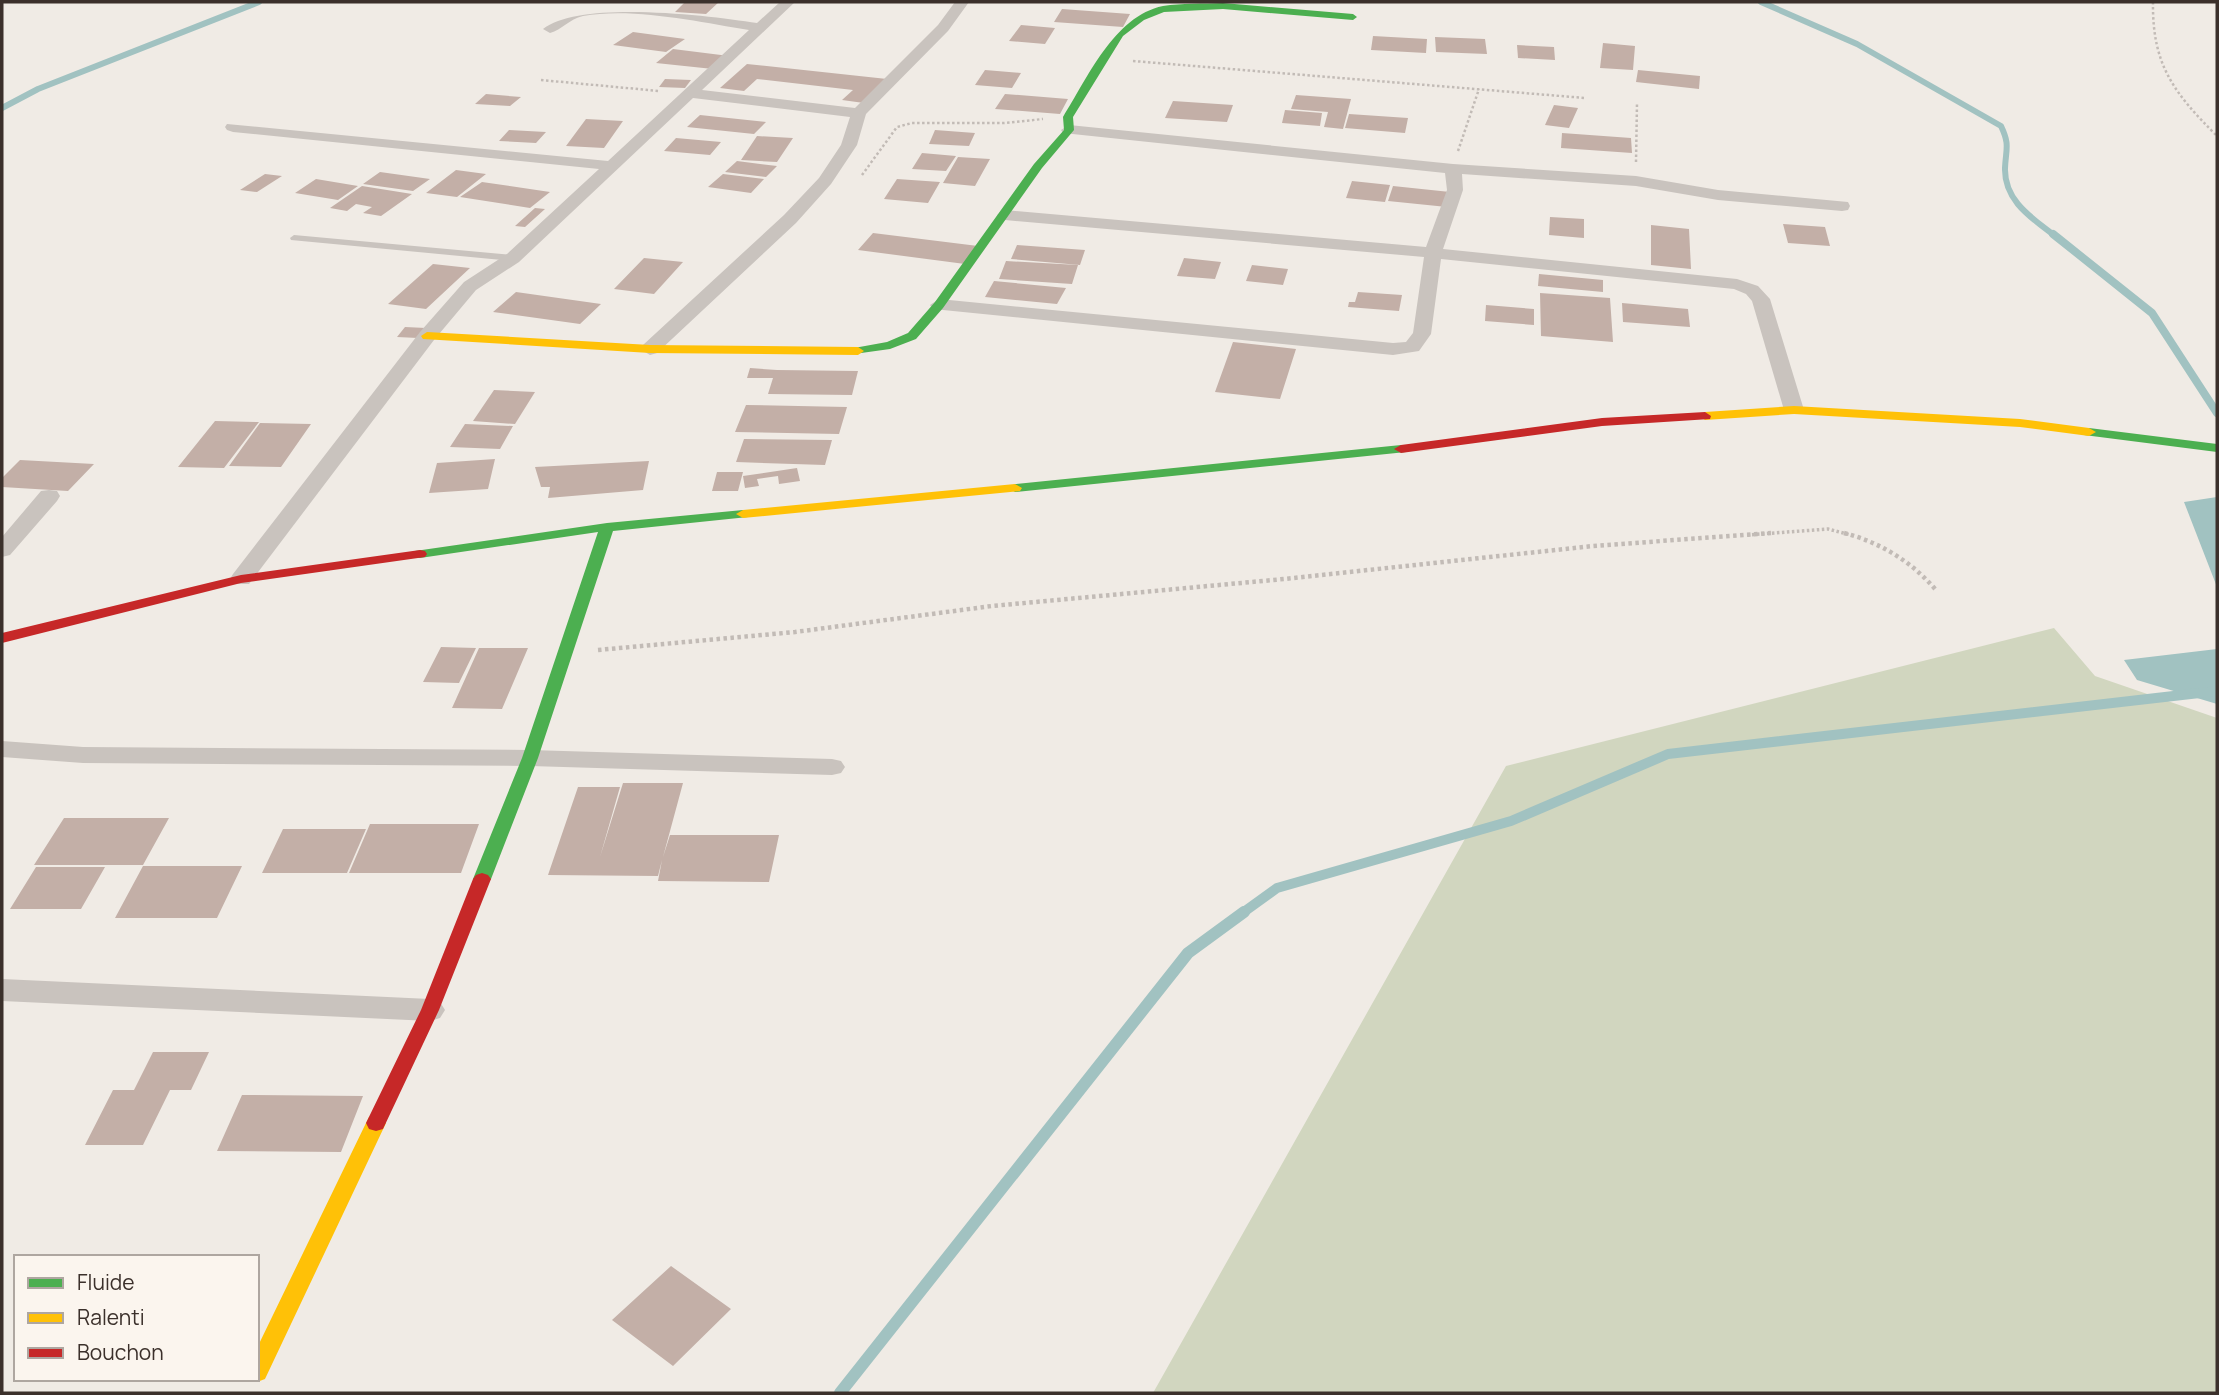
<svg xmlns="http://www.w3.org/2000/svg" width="2219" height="1395" font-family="Manrope,sans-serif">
<rect width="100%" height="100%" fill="#f0ebe5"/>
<path fill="#d1d6bf" d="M2054,628l41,48 122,42v675h-1064l353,-627z"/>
<path fill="#a1c2c1" d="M2217,497v90l-33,-85z
M2217,649v55l-80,-24 -13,-20z"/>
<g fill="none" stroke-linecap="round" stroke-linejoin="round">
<path stroke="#a1c2c1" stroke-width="6" d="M1761,2l96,42 144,82c9,19 5,22 4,42 -1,33 27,50 50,68
M2,108l36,-19 221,-87"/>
<path stroke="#a1c2c1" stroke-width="8" d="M2053,234l99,79 65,100"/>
<path stroke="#a1c2c1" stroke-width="10" d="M1241,914l36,-26 234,-67 157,-67 549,-63"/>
<path stroke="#a1c2c1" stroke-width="12" d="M840,1393l348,-440 56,-41"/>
</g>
<path fill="#c3afa7" d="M685,2h34l-13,12 -31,-2z
M1062,9l68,5 -7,13 -69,-5z
M1021,25l34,3 -10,16 -36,-3z
M633,32l52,7 -19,13 -53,-7z
M1373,36l54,3 -1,14 -55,-3z
M1435,37l50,2 2,15 -51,-2z
M1603,43l32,3 -2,24 -33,-2z
M1517,45l37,2 1,13 -37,-2z
M673,49l56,7 -16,13 -57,-6z
M747,64l140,15 -23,24 -22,-3 11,-10 -96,-11 -13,12 -24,-3z
M985,70l36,3 -9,15 -37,-3z
M1638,70l62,6 -1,13 -63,-7z
M665,79l26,1 -6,8 -26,-1z
M486,94l35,3 -11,9 -35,-2z
M1005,94l63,5 -8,15 -65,-5z
M1296,95l55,4 -8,30 -19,-2 4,-15 -37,-3z
M1173,101l60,4 -6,17 -62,-4z
M1554,105l24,3 -9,20 -24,-3z
M1285,110l37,3 -2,13 -38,-3z
M1349,114l59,4 -3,15 -60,-5z
M700,115l66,7 -12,12 -67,-7z
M586,119l37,2 -19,27 -38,-2z
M509,130l37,2 -10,11 -37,-2z
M935,130l40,3 -6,13 -40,-2z
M1562,133l69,5 1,15 -71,-5z
M757,136l36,2 -16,24 -36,-2z
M676,138l45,4 -11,13 -46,-4z
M922,153l34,3 -10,15 -34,-2z
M958,157l32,2 -15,27 -32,-3z
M737,161l40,5 -11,11 -41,-5z
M456,170l30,4 -29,23 -31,-4z
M380,172l50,7 -17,12 -50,-7z
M265,174l17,2 -25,16 -17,-2z
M723,174l41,5 -13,14 -43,-6z
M316,179l42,7 -20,14 -43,-7z
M897,179l43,3 -12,21 -44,-4z
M1352,181l38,4 -5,17 -39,-4z
M482,182l68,10 -20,16 -70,-11z
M362,186l50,8 -31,22 -18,-3 9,-6 -16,-3 -9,7 -17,-3z
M1393,186l57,6 -3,15 -59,-6z
M535,208l10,1 -20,18 -10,-1z
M1550,217l34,2v19l-35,-3z
M1783,224l42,3 5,19 -42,-3z
M1651,225l38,4 2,40 -40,-4z
M873,233l105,13 -13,18 -107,-14z
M1017,245l68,5 -5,15 -69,-6z
M644,258l39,4 -29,32 -40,-5z
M1184,258l37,4 -6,17 -38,-3z
M1006,261l72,4 -6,19 -73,-5z
M433,264l37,4 -44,41 -38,-5z
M1252,265l36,4 -5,16 -37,-4z
M1539,274l64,6v12l-65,-6z
M994,281l72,7 -9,16 -72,-7z
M516,292l85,12 -21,20 -87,-12z
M1358,292l44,3 -3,16 -51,-4 1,-5h6z
M1540,293l70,5 3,44 -72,-6z
M1622,303l66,6 2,18 -67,-5z
M1486,305l48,4v16l-49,-4z
M405,327l21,1 -8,10 -21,-1z
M1233,342l63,7 -16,50 -65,-7z
M750,368l27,2 81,1 -6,24 -84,-1 5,-16h-26z
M494,390l41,2 -20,32 -42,-3z
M746,405l101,2 -8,27 -104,-2z
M215,421l44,1 -35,46 -46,-1z
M260,423l51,1 -30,43 -52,-1z
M465,424l48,2 -13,23 -50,-2z
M744,439l88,1 -7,25 -89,-3z
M495,459l-7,30 -59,4 8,-30z
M20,460l74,4 -26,27 -66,-4v-9z
M649,461l-6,29 -95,8 2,-11h-9l-6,-20z
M797,468l3,13 -21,3 -1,-8 -21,3 2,7 -14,2 -2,-12z
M717,472h26l-5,19h-26z
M441,647l35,1 -17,35 -36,-1z
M479,648h49l-26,61 -50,-1z
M623,783h60l-20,74 7,-22h109l-10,47 -111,-1 4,-21 -4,16 -110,-1 30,-88h42l-20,70z
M64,818h105l-26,47h-109z
M370,824h109l-18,49h-112z
M283,829h83l-19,44h-85z
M143,866h99l-25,52h-102z
M36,867h69l-24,42h-71z
M153,1052h56l-18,38h-21l-27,55h-58l28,-55h21z
M242,1095l121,1 -22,56 -124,-1z
M671,1266l60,43 -58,57 -61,-46z"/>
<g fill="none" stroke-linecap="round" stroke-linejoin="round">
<path stroke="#c2bbb6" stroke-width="2.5" stroke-dasharray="2.5 2.5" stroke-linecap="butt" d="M2153,2c-1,63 21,91 64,134
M1133,61l452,37
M541,80l118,11
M1458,151l21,-62
M1636,162l1,-59
M862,175l35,-48 15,-4h92l39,-4"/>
<path stroke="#c2bbb6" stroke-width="3.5" stroke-dasharray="2.5 2.5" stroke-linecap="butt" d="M1747,535l81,-6 23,6"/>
<path stroke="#c2bbb6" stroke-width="4.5" stroke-dasharray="3.5 3.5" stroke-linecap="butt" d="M1844,533c35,9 67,28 91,56
M598,650l197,-18 197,-26 292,-27 309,-33 178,-13"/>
<path fill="#c9c3be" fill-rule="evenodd" d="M294,235l219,20 4,3 -4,3 -222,-21 -1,-2z"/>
<path fill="#c9c3be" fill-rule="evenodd" d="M780,2h15l-93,88 153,18 83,-83 17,-23h14l-21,29 -82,83 -9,31 -26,39 -35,39 -139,130 -7,2 -10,-6 3,-4 141,-130 35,-37 22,-33 9,-28 -157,-19 -174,164 -43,28 -42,50 -185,244h-16l-3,-5 3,-5 187,-242 44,-50 43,-28 92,-85 -366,-37 -6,-2 -2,-3 2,-3 381,37 141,-131c-50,-8 -116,-23 -166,-14 -14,3 -21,14 -33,17l-7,-4c36,-29 163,-14 214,-6z
M1069,125l384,39 183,12 82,14 130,12 2,4 -2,4 -6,1 -124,-11 -82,-14 -174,-12 1,16 -20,59 294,30 21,7 12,13 34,111 -3,4h-14l-3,-4 -32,-109 -6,-7 -12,-5 -293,-30 -10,75 -12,17 -26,4 -460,-46 -3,-4 9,-6 454,44 13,-1 7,-9 11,-76 -419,-37 -8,-5 8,-5 421,37 21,-57 -2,-17 -382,-40 -2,-3z
M49,490l8,1 3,5 -3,5 -47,54 -8,2v-20l39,-46z
M2,741l81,6 447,3 302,9 9,2 4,6 -4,6 -9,2 -302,-9 -447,-3 -81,-6z
M2,979l428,20 10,3 5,8 -5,8 -10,3 -428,-20z"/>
<path fill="#4caf50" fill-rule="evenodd" d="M1223,3l130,11 4,3 -4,3 -130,-11 -59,3 -20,8 -21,16 -50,81 1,13 -32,38 -99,140 -27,31 -26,10 -36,5v-6l33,-6 21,-9 27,-31 99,-138 30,-34 -1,-13c24,-38 51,-101 100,-111 19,-3 40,-2 60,-3z
M2089,428l128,16v8l-133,-17 -2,-3z
M1401,445l7,4 -2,3 -391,40 -7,-4 7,-4z
M743,510l5,1 2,3 -2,3 -135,14 -75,227 -47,121 -3,4h-12l-3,-4 49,-121 76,-226 -178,26 -5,-1 -2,-3 2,-3 192,-28z"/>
<path fill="#ffc107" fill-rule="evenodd" d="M427,332l223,13 208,2 6,4 -6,4 -208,-2 -227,-14 -2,-3z
M1794,406l226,13 69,9 7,4 -7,4 -69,-9 -226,-13 -89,6 -6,-4 6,-4z
M1015,484l7,4 -2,3 -277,27 -7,-4 7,-4z
M376,1115l7,2 3,6 -121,256 -8,3 -8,-3h8v-31l109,-225 3,-6z"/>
<path fill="#c62828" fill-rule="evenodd" d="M1705,412l6,4 -1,3 -108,7 -201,27 -7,-4 7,-4 201,-27z
M420,550l5,1 2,3 -2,3 -184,26 -239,60v-10l239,-58z
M482,873l6,2 3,4 -52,131 -56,119 -7,2 -7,-2 -3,-6 55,-113 52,-131 3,-4z"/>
</g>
<rect width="2219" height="1395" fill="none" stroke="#3b302b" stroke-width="7"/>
<rect x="14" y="1255" width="245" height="126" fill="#fbf5ee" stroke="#aea6a0" stroke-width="2"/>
<rect x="28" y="1278" width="35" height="10" fill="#4caf50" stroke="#aea6a0" stroke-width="2"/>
<text x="77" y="1290" font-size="21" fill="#3b302b">Fluide</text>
<rect x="28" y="1313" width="35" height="10" fill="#ffc107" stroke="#aea6a0" stroke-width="2"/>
<text x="77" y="1325" font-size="21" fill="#3b302b">Ralenti</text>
<rect x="28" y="1348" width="35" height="10" fill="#c62828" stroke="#aea6a0" stroke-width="2"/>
<text x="77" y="1360" font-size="21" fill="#3b302b">Bouchon</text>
</svg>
